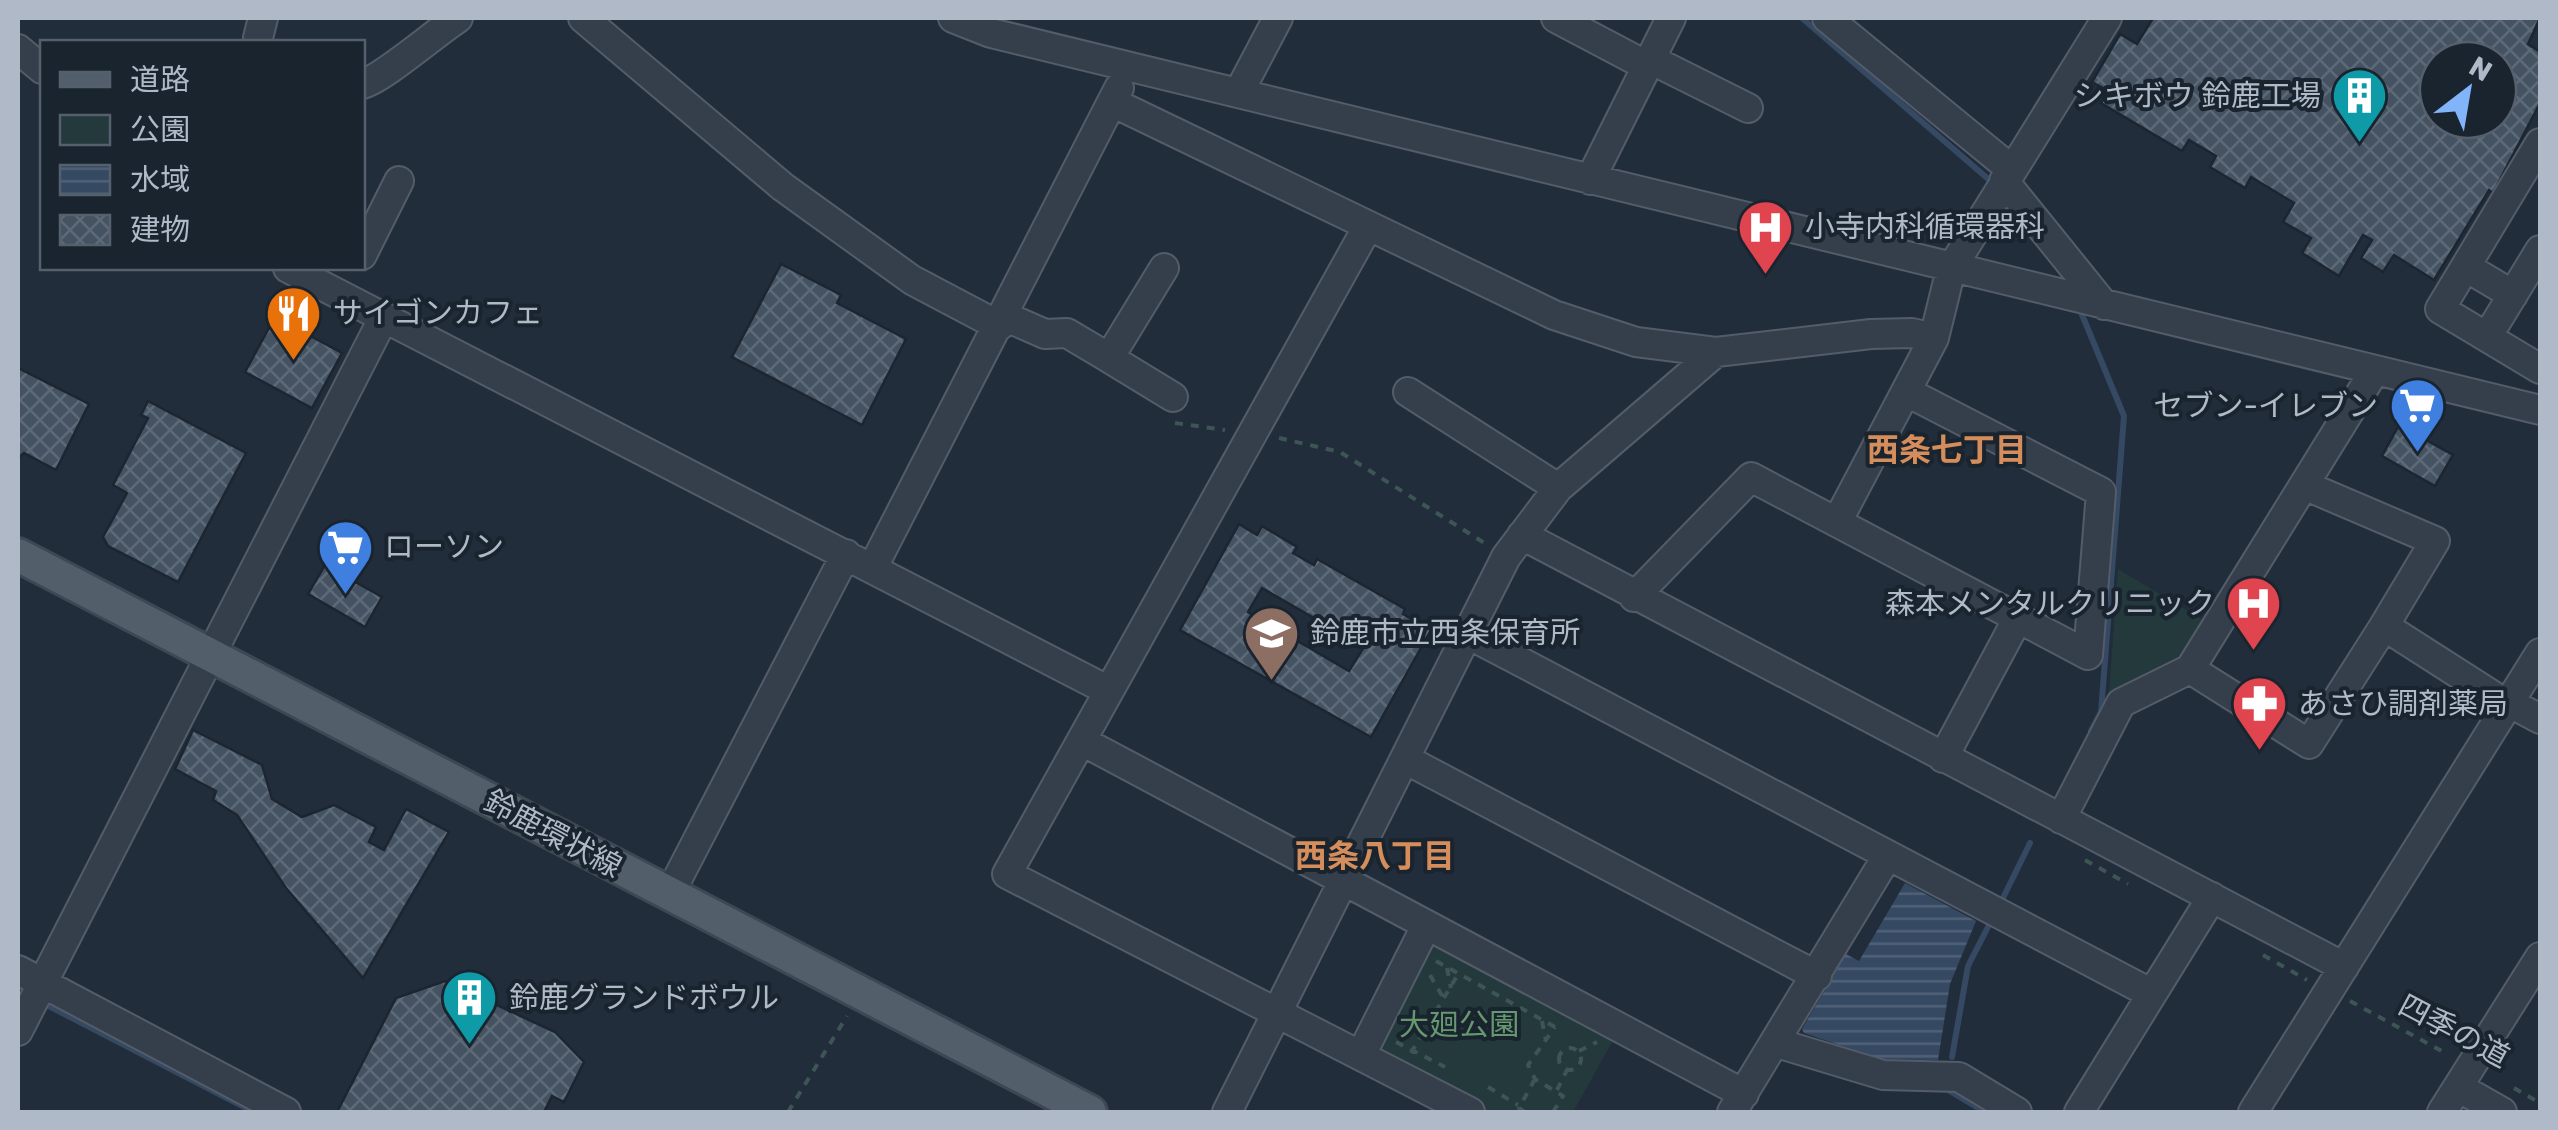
<svg xmlns="http://www.w3.org/2000/svg" width="2558" height="1130" font-family="Rubik,'Noto Sans JP',sans-serif">
<defs>
<pattern id="water-rules" width="6" height="5" patternUnits="userSpaceOnUse" patternTransform="scale(2.5)"><rect width="6" height="5" fill="#354962"/><path d="M0 2.5h6" fill="none" stroke="#506177"/></pattern>
<pattern id="building-cross-hatch" width="8" height="8" patternUnits="userSpaceOnUse" patternTransform="scale(2.5)"><rect width="8" height="8" fill="#445262"/><path d="M0 0l8 8M0 8l8-8" fill="none" stroke="#5c6977"/></pattern>
</defs>
<rect width="100%" height="100%" fill="#212d3b"/>
<path fill="#23393c" d="M2118,569l88,53 -29,46 -61,30 -7,-5z
M1437,940l178,97 -42,75h-86l-111,-58 49,-112z"/>
<path fill="url(#water-rules)" d="M1905,883l71,38 -26,63 -12,76 -58,-1 -76,-26 -2,-4 44,-75 13,7z"/>
<g fill="none" stroke-linecap="round" stroke-linejoin="round">
<path stroke="#354962" stroke-width="6" d="M1802,18l192,166
M2078,305l46,111 -23,296 -10,19
M2002,900l28,-57
M41,1002l213,110
M1952,1057l16,-91 23,-45
M1948,1090l37,22"/>
</g>
<path fill="url(#building-cross-hatch)" stroke="#1c2631" stroke-width="2.5" fill-rule="evenodd" d="M2153,18h387l-12,26 12,8v51l-47,90 -4,-3 -55,90 -40,-25 -11,17 -22,-14 11,-18 -9,-5 -24,41 -37,-23 9,-15 -28,-16 11,-19 -43,-26 -6,11 -35,-21 6,-11 -27,-16 -7,11 -81,-48 7,-12 -16,-9 28,-48 17,10zM2438,60h60v60h-60z
M781,264l60,31 -4,8 69,36 -44,86 -130,-68z
M275,317l67,36 -30,55 -67,-36z
M18,368l71,36 -33,66 -32,-17 -6,5z
M148,401l98,52 -68,129 -70,-36 -5,-9 24,-44 -14,-8 35,-67 -7,-3z
M2399,425l54,30 -18,31 -53,-30z
M1239,524l18,11 5,-9 35,21 -4,6 21,12 3,-6 88,50 -2,5 28,16 -60,107 -191,-107zM1262,588l102,59 -15,24 -101,-59z
M325,565l57,32 -17,30 -57,-33z
M193,730l69,35 10,34 30,18 32,-12 42,22 -7,15 15,8 22,-41 43,23 -86,146 -77,-90 -49,-73 -24,-15 3,-9 -41,-22z
M445,981l110,51 29,30 -20,40 -12,-6 -8,16h-207l59,-114z"/>
<g fill="none" stroke-linecap="round" stroke-linejoin="round">
<defs>
<path id="minor" d="M583,18l200,169 129,93 87,46
M953,18l38,15 1549,377
M1556,18l91,48
M1827,18l185,152
M258,38l5,-20
M18,49l24,20
M1650,59l98,49
M362,84c19,-4 73,-51 96,-66
M1239,92l39,-74
M1114,103l440,212 82,27 80,10 155,-18 41,-1 22,5
M2540,143l-100,166 100,60
M1590,180l81,-162
M2004,181l100,124
M1367,228l-360,646 463,238
M362,255l37,-74
M2466,267l47,28
M288,268l821,423
M1004,316l41,18 22,-1 42,25 55,-90
M2487,337l53,-87
M1109,358l64,39
M2375,370l-185,299 119,75 75,-118 125,80
M1408,392l150,96
M2304,485l131,56 -51,85
M1837,522l97,-184 17,-69 156,-251
M1522,535l822,432
M873,567l246,-479
M1634,597l117,-120 337,178 13,-163 -194,-100
M1468,634l684,360
M2510,703l30,16
M1082,741l662,353
M1943,758l75,-140
M1405,759l412,217
M2061,819l60,-116 69,-34
M669,895l177,-341
M18,970l268,142
M18,1031l366,-714
M1777,1043l106,32 76,2 58,35
M1361,1055l65,-129
M2458,1087l44,25
M1227,1112l279,-555 52,-69 158,-136
M1732,1112l156,-257
M2079,1112l133,-215
M2253,1112l287,-459
M2442,1112l98,-155"/>
<path id="major" d="M18,555l1072,557"/>
</defs>
<use href="#minor" stroke="#535c68" stroke-width="32"/>
<use href="#major" stroke="#3e4854" stroke-width="38"/>
<path stroke="#3e5556" stroke-width="4" stroke-dasharray="8 8" stroke-linecap="butt" d="M1175,423l50,7
M1279,438l61,14 146,92
M2085,860l43,24
M2263,955l44,25
M1436,961l119,66
M1447,968l4,20
M1430,975l14,24
M2350,1001l97,53
M1542,1021l4,20
M1402,1023l16,-3 11,6
M1396,1042l49,25
M1559 1059a11 11 0 1 1 22 0a11 11 0 1 1-22 0Z
M1579,1051l18,-9
M1411,1053l46,-77
M1488,1087l30,18
M2514,1088l26,15
M1557,1090l10,-20
M788,1112l59,-96
M1525,1112l-6,-4 16,-29
M1553,1112l10,-16 -28,-17 -7,-14 27,-38"/>
<use href="#minor" stroke="#353f4b" stroke-width="28"/>
<use href="#major" stroke="#535e6b" stroke-width="32"/>
</g>
<defs>
<symbol id="building-pin" viewBox="-11 -11 22 30"><path d="M0 17L-7.5 6A9.5 9.5 0 1 1 7.5 6Z" fill="#0f9aa8" stroke="#1a242f"/><path d="M-4-6H4V6H1V3H-1V6H-4ZM-2.5-4.3h1.7v1.8h-1.7ZM.8-4.3h1.7v1.8H.8ZM-2.5-1h1.7V.8h-1.7ZM.8-1h1.7V.8H.8Z" fill="#fff"/></symbol>
<symbol id="hospital-pin" viewBox="-11 -11 22 30"><path d="M0 17L-7.5 6A9.5 9.5 0 1 1 7.5 6Z" fill="#e0444e" stroke="#1a242f"/><path d="M-5-5h3v3.5h4V-5h3V5h-3V1.5h-4V5h-3Z" fill="#fff"/></symbol>
<symbol id="restaurant-pin" viewBox="-11 -11 22 30"><path d="M0 17L-7.5 6A9.5 9.5 0 1 1 7.5 6Z" fill="#e8710a" stroke="#1a242f"/><path d="M-5-6h1v4h1v-4h1v4h1v-4h1v5L-1.5 .5V6h-2V.5L-5-1ZM5-6V6H3V1.5H1.5Q1.5-4 5-6Z" fill="#fff"/></symbol>
<symbol id="supermarket-pin" viewBox="-11 -11 22 30"><path d="M0 17L-7.5 6A9.5 9.5 0 1 1 7.5 6Z" fill="#3f7fe0" stroke="#1a242f"/><path d="M-6-5.5h2.5l.6 2H6L4.5 2H-2.5L-4.4-4H-6ZM-1.5 3.2a1.3 1.3 0 1 0 .1 0ZM3 3.2a1.3 1.3 0 1 0 .1 0Z" fill="#fff"/></symbol>
<symbol id="school-pin" viewBox="-11 -11 22 30"><path d="M0 17L-7.5 6A9.5 9.5 0 1 1 7.5 6Z" fill="#8d6e63" stroke="#1a242f"/><path d="M0-5L7-2L0 1L-7-2ZM-4 1L0 2.5L4 1V4Q0 6-4 4Z" fill="#fff"/></symbol>
<symbol id="pharmacy-pin" viewBox="-11 -11 22 30"><path d="M0 17L-7.5 6A9.5 9.5 0 1 1 7.5 6Z" fill="#e0444e" stroke="#1a242f"/><path d="M-2-6h4v4h4v4h-4v4h-4v-4h-4v-4h4Z" fill="#fff"/></symbol>
</defs>
<g fill-rule="evenodd">
<use href="#building-pin" x="2328" y="64" width="63" height="86"/>
<use href="#hospital-pin" x="1734" y="196" width="63" height="86"/>
<use href="#restaurant-pin" x="262" y="282" width="63" height="86"/>
<use href="#supermarket-pin" x="2386" y="374" width="63" height="86"/>
<use href="#supermarket-pin" x="314" y="516" width="63" height="86"/>
<use href="#hospital-pin" x="2222" y="572" width="63" height="86"/>
<use href="#school-pin" x="1240" y="602" width="63" height="86"/>
<use href="#pharmacy-pin" x="2228" y="672" width="63" height="86"/>
<use href="#building-pin" x="438" y="966" width="63" height="86"/>
</g>
<g text-anchor="middle" dominant-baseline="central" stroke-width="8" stroke-linejoin="round" paint-order="stroke">
<g font-size="30" fill="#b0b9c7" stroke="#1a242f" text-anchor="start">
<text x="2321" y="96" text-anchor="end">シキボウ 鈴鹿工場</text>
<text x="1805" y="227">小寺内科循環器科</text>
<text x="333" y="313">サイゴンカフェ</text>
<text x="2378" y="406" text-anchor="end">セブン-イレブン</text>
<text x="384" y="547">ローソン</text>
<text x="2215" y="604" text-anchor="end">森本メンタルクリニック</text>
<text x="1310" y="633">鈴鹿市立西条保育所</text>
<text x="2298" y="704">あさひ調剤薬局</text>
<text x="509" y="998">鈴鹿グランドボウル</text>
</g>
<g font-size="30" fill="#b0b9c7" stroke="#1a242f">
<text transform="translate(553 834) rotate(28)">鈴鹿環状線</text>
<text transform="translate(2454 1031) rotate(28)">四季の道</text>
</g>
<g font-size="30" fill="#669870" stroke="#1a242f">
<text x="1459" y="1025">大廻公園</text>
</g>
<g font-size="32" font-weight="bold" fill="#d68d5c" stroke="#1a242f">
<text x="1947" y="450">西条七丁目</text>
<text x="1375" y="856">西条八丁目</text>
</g>
</g>
<rect width="2558" height="1130" fill="none" stroke="#b0b9c7" stroke-width="40"/>
<rect x="40" y="40" width="325" height="230" fill="#1a242f" stroke="#56606c" stroke-width="2.5"/>
<rect x="60" y="72" width="50" height="15" fill="#535e6b" stroke="#56606c" stroke-width="2.5"/>
<text x="130" y="90" font-size="30" fill="#b0b9c7">道路</text>
<rect x="60" y="115" width="50" height="30" fill="#23393c" stroke="#56606c" stroke-width="2.5"/>
<text x="130" y="140" font-size="30" fill="#b0b9c7">公園</text>
<rect x="60" y="165" width="50" height="30" fill="url(#water-rules)" stroke="#56606c" stroke-width="2.5"/>
<text x="130" y="190" font-size="30" fill="#b0b9c7">水域</text>
<rect x="60" y="215" width="50" height="30" fill="url(#building-cross-hatch)" stroke="#56606c" stroke-width="2.5"/>
<text x="130" y="240" font-size="30" fill="#b0b9c7">建物</text>
<g transform="translate(2468 90) rotate(31)"><circle r="48" fill="#1a242f" stroke="#56606c" stroke-width="2.5"/>
<path d="M0-8L18 38L0 25L-18 38Z" fill="#82b4fa"/>
<text y="-15" font-size="28" font-weight="bold" text-anchor="middle" fill="#b0b9c7">N</text>
</g>
</svg>
